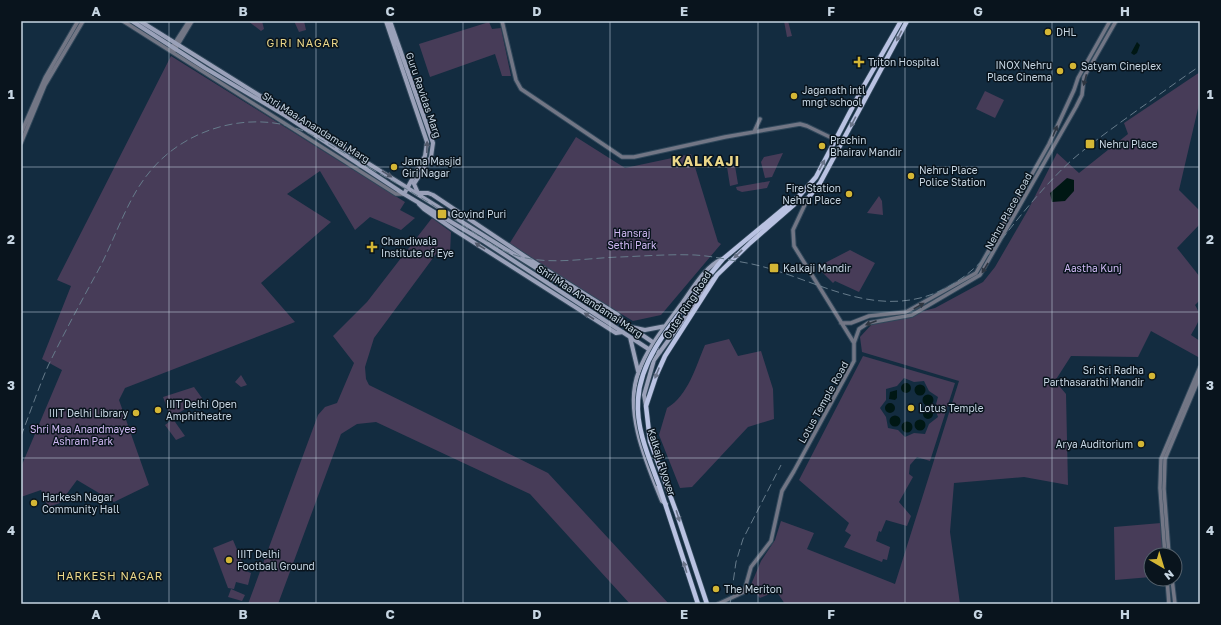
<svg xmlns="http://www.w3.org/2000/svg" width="1221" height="625" font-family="'Golos Text',sans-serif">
<rect width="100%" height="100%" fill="#132c40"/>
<path fill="#473c58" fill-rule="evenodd" d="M248,21h14l2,8 -3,2z
M294,21h10l2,9 -7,2z
M784,21h4l4,15 -5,1z
M489,22l3,7 9,-1 10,48h-9l-7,-22 -65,23 -11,-33z
M171,56l234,146 -5,8 15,8 -14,12 -31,-13 -15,13 -35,-59 -33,23 44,28 -70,61 34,39 -170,66 -6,12 30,85 -35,17 -37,-22 -17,23 -12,4 -7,-17 -20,7v-30l41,-97 -20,-11 29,-73 -14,-6z
M1200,72v28l-21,90 21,21v13l-23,24 23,29v23l-5,5c8,13 3,17 -4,30l9,6v17l-49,-27 -13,26 -67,-1 -16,25 11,13 2,91 -44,-8 -70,6 -4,49 10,72h-175l-9,-13 -16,7 -10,-11 11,-26 14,-21 6,-19 33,12 -7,16 88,35 64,-203 -97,-29 -2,-15 12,-13 63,-16 48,-26 12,-15 33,-57 29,-57 22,20 49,-39 -4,-11z
M985,91l19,9 -9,18 -19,-9z
M576,137l49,31 66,-14 27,88 3,2 -60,71 -28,6 -125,-75z
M783,153l-11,24 -7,1 -4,-16 3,-5z
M735,166l3,18 -8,2 -3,-19z
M770,181l-3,7 -25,4 -5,-2 -1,-3z
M879,196l3,5 1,14 -16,-2z
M432,218l19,14 -1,21 -14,1 -62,84 -9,29 1,12 3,6 179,88 121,131h-39l-100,-110 -154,-72 -19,2 -16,10 -63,170h-30l70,-189 7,-8 12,-4 17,-40 -21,-27 34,-34z
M850,250l25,13 -16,29 -24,-11 -2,2 -16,-16z
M729,339l9,17 23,-5 12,38 1,30 -26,8 -56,60 -12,1 -21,-53 8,-27c21,-12 29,-42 38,-63z
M863,356l92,27 -25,78 -13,-4 -7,8 -1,9 4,3 -14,25 12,14 -4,10 -21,-6 -5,12 -2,-1 -3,10 14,6 -3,13 -4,-1 -1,3 -38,-15 7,-12 -6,-4 4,-8 -50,-43zM904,378l10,4 10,-1 5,10 9,6 -3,11 3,9 -9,7 -4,10 -11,-1 -9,4 -7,-7 -10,-2 -2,-11 -6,-9 6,-8v-11l11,-3z
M241,375l6,10 -6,2 -6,-5z
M194,387l8,11 -31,20 -8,-21z
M173,419l12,17 -9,4 -11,-15z
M1161,523l3,32h-13v22l-36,3 -1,-53z
M233,540l13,31 5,2 -3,12 -12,-3 -2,7 -6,-1 -15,-40z
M231,589l14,6 -3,6 -14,-4z"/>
<path fill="#001714" d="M1137,42l3,3 -3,8 -3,2 -3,-2z
M1067,178l7,2v11l-9,10 -13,1 -2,-9z
M901 388a5 5 0 1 1 10 0a5 5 0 1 1-10 0Z
M914.5 390a5.5 5.5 0 1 1 11 0a5.5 5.5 0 1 1-11 0Z
M897,390v8l-2,2 -6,-1 1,-7z
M922.5 400a5.5 5.5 0 1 1 11 0a5.5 5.5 0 1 1-11 0Z
M885 408a5 5 0 1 1 10 0a5 5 0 1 1-10 0Z
M923 414a5 5 0 1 1 10 0a5 5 0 1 1-10 0Z
M889.5 421a5.5 5.5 0 1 1 11 0a5.5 5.5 0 1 1-11 0Z
M914.5 425a5.5 5.5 0 1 1 11 0a5.5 5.5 0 1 1-11 0Z
M901.5 427a5.5 5.5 0 1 1 11 0a5.5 5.5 0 1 1-11 0Z"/>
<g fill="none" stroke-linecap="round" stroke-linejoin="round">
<defs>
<path id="tertiary" d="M123,21l273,173h8
M502,21l14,59 5,9 101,68h12l91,-20 75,-13 7,2 29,14
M171,49l18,-28
M174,51l18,-30
M754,132l6,-13
M21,133l24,-55 33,-57
M21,143l24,-58 38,-64
M841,323h10l18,-7 37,-4 70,-39 73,-129 25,-54 4,-12 32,-57
M854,343l5,-14 9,-6 44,-8 68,-40 96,-168 6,-12 2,-18 32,-56
M1165,555l-5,-67 1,-29 39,-92
M1169,555l-5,-66 1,-30 35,-83
M1167,579l2,25
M1172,579l3,25
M718,604l26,-12 7,-25 20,-26 11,-50 12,-20 60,-110v-18l-60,-97 -1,-16 15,-32"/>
<path id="secondary" d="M132,21l73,47 81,48 118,78 81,48 165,108 10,2
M140,21l489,305 25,17 3,5
M386,21l41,121 -2,14 -21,38
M390,21l43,122 -2,14 -17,27 4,9
M418,193h10l5,2 96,64 89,56 6,8
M419,204l5,5 32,22 160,102 7,-1
M631,327l14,3 21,-4
M630,337l8,34
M646,406l-2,-11 10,-35 59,-81
M666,504l-4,-3c-15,-37 -39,-91 -23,-130 9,-24 26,-44 41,-65 12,-16 24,-39 42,-47"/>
<path id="primary" d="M708,277l15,-18 77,-64 16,-18 46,-88 39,-68
M659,485l39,119
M707,604l-30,-90 -27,-73 -4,-35 10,-30 9,-20 52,-81 33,-32 47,-41 11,-4 12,-15 87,-162"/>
</defs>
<use href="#tertiary" stroke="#30475a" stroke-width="5.5"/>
<use href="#secondary" stroke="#30475a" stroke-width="6"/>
<use href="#primary" stroke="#30475a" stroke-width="6"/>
<use href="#tertiary" stroke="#727685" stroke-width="3.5"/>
<use href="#secondary" stroke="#9aa1b9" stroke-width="4"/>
<use href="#primary" stroke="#b9c2e2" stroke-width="4.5"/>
<path stroke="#667b8b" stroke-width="1" stroke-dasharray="8 4" stroke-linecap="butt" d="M21,436c9,-23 17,-47 27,-70 16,-33 34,-66 52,-99 15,-29 28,-69 48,-93 36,-47 108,-67 162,-40 20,10 39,22 58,33 24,14 48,27 71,42 21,13 48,35 70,44 35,14 74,5 111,4 25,-1 50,-3 75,-2 17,1 35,5 52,8 58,11 112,50 173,35 44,-11 71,-45 97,-78 18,-22 36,-43 56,-61 21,-18 44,-34 66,-50 20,-14 40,-29 61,-43
M730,604l6,-42 7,-23 38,-74"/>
<defs>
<path id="primary-bridge" d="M659,485c-10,-27 -23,-56 -21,-85 3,-48 43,-86 70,-123"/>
</defs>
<use href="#primary-bridge" stroke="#30475a" stroke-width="6" stroke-linecap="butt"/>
<use href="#primary-bridge" stroke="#b9c2e2" stroke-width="4.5"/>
</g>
<defs><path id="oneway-solid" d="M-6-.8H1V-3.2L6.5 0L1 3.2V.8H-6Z"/></defs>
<g fill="#6a7489">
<use href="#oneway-solid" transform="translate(899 36) rotate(117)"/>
<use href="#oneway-solid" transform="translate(853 122) rotate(118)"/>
<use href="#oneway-solid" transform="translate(822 165) rotate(-61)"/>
<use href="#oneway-solid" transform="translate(738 254) rotate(136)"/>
<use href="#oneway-solid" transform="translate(657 373) rotate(112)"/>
<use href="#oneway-solid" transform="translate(678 516) rotate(72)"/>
<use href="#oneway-solid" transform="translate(685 567) rotate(-107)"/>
</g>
<g fill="#2e3641">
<use href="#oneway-solid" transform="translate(1085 80) rotate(105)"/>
<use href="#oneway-solid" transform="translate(1055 131) rotate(-67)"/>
<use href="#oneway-solid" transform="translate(985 268) rotate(121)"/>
<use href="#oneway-solid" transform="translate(919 306) rotate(-29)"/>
<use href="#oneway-solid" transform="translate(871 323) rotate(159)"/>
</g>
<g fill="#525a6b">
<use href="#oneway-solid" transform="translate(427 147) rotate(-89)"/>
<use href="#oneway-solid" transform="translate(387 174) rotate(32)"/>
<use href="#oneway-solid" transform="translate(480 246) rotate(-148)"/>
<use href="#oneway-solid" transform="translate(589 316) rotate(-147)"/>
</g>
<path fill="none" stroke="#c6d5e2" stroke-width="1" stroke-opacity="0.55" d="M169,21v583M316,21v583M463,21v583M610,21v583M758,21v583M905,21v583M1052,21v583M21,167h1179M21,312h1179M21,458h1179"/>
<g fill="#d4b635" stroke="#09141d" stroke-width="1.5">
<circle cx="1048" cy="32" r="4"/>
<path d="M857 56h4v4h4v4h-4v4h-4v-4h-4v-4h4z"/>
<circle cx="1073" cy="66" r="4"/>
<circle cx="1060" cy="71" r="4"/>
<circle cx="794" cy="96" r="4"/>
<rect x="1085" y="139" width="10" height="10" rx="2"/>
<circle cx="822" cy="146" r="4"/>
<circle cx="394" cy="167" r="4"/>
<circle cx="911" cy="176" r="4"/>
<circle cx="849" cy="194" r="4"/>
<rect x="437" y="209" width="10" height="10" rx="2"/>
<path d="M370 241h4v4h4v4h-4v4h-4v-4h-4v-4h4z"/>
<rect x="769" y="263" width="10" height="10" rx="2"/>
<circle cx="1152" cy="376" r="4"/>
<circle cx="911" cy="408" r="4"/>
<circle cx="158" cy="410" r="4"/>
<circle cx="136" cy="413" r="4"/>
<circle cx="1141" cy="444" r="4"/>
<circle cx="34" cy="503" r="4"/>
<circle cx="229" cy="560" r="4"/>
<circle cx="716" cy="589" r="4"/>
</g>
<g text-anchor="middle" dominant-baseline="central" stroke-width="3" stroke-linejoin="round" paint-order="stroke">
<g font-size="10" fill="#c6d5e2" stroke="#09141d" text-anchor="start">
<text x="1056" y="32">DHL</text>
<text x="868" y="62">Triton Hospital</text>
<text x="1052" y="65" text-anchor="end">INOX Nehru<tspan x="1052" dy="12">Place Cinema</tspan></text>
<text x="1081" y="66">Satyam Cineplex</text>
<text x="802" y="90">Jaganath intl<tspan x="802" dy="12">mngt school</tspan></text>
<text x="830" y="140">Prachin<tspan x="830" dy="12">Bhairav Mandir</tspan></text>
<text x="1099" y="144">Nehru Place</text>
<text x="402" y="161">Jama Masjid<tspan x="402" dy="12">Giri Nagar</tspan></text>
<text x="919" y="170">Nehru Place<tspan x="919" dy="12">Police Station</tspan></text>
<text x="841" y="188" text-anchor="end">Fire Station<tspan x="841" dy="12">Nehru Place</tspan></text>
<text x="451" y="214">Govind Puri</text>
<text x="381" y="241">Chandiwala<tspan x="381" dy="12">Institute of Eye</tspan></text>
<text x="783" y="268">Kalkaji Mandir</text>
<text x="1144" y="370" text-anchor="end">Sri Sri Radha<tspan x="1144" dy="12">Parthasarathi Mandir</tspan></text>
<text x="166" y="404">IIIT Delhi Open<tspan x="166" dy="12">Amphitheatre</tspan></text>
<text x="919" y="408">Lotus Temple</text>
<text x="128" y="413" text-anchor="end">IIIT Delhi Library</text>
<text x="1133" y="444" text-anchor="end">Arya Auditorium</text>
<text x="42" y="497">Harkesh Nagar<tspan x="42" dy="12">Community Hall</tspan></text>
<text x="237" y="554">IIIT Delhi<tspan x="237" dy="12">Football Ground</tspan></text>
<text x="724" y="589">The Meriton</text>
</g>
<g font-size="10" fill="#c6d5e2" stroke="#09141d">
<text transform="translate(424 95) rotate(71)">Guru Ravidas Marg</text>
<text transform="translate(316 127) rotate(32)">Shri Maa Anandamai Marg</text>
<text transform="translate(1008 211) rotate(-61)">Nehru Place Road</text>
<text transform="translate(590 301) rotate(33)">Shri Maa Anandamai Marg</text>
<text transform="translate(687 305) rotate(-57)">Outer Ring Road</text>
<text transform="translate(823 402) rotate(-61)">Lotus Temple Road</text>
<text transform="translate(662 462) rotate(72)">Kalkaji Flyover</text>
</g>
<g font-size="10" fill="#cfb8f2" stroke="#09141d">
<text x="632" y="233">Hansraj<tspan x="632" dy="12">Sethi Park</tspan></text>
<text x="1093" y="268">Aastha Kunj</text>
<text x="83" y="429">Shri Maa Anandmayee<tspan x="83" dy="12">Ashram Park</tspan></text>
</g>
<g font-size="11" letter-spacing="1" fill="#ebd789" stroke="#09141d">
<text x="303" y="42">GIRI NAGAR</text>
<text x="110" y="575">HARKESH NAGAR</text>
</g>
<g font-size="14" font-weight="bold" letter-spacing="1" fill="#ebd789" stroke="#09141d">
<text x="706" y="160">KALKAJI</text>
</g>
</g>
<rect width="1221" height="625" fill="none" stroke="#09141d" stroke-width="44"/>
<g transform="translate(1163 567) rotate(142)"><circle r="19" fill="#09141d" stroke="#55616c"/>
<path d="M0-3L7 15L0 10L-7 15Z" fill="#d4b635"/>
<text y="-6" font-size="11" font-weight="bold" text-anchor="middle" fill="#c6d5e2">N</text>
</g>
<rect x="22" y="22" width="1177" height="581" fill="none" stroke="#c6d5e2" stroke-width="1.5"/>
<g font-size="13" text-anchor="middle" font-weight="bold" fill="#c6d5e2">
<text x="96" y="16">A</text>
<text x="243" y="16">B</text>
<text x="390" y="16">C</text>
<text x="537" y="16">D</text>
<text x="684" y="16">E</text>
<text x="831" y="16">F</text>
<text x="978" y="16">G</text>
<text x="1125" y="16">H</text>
<text x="11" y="99">1</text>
<text x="1210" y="99">1</text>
<text x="11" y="244">2</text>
<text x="1210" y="244">2</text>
<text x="11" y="390">3</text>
<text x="1210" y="390">3</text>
<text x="11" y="535">4</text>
<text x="1210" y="535">4</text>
<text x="96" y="619">A</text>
<text x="243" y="619">B</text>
<text x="390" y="619">C</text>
<text x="537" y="619">D</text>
<text x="684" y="619">E</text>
<text x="831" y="619">F</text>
<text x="978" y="619">G</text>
<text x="1125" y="619">H</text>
</g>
</svg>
